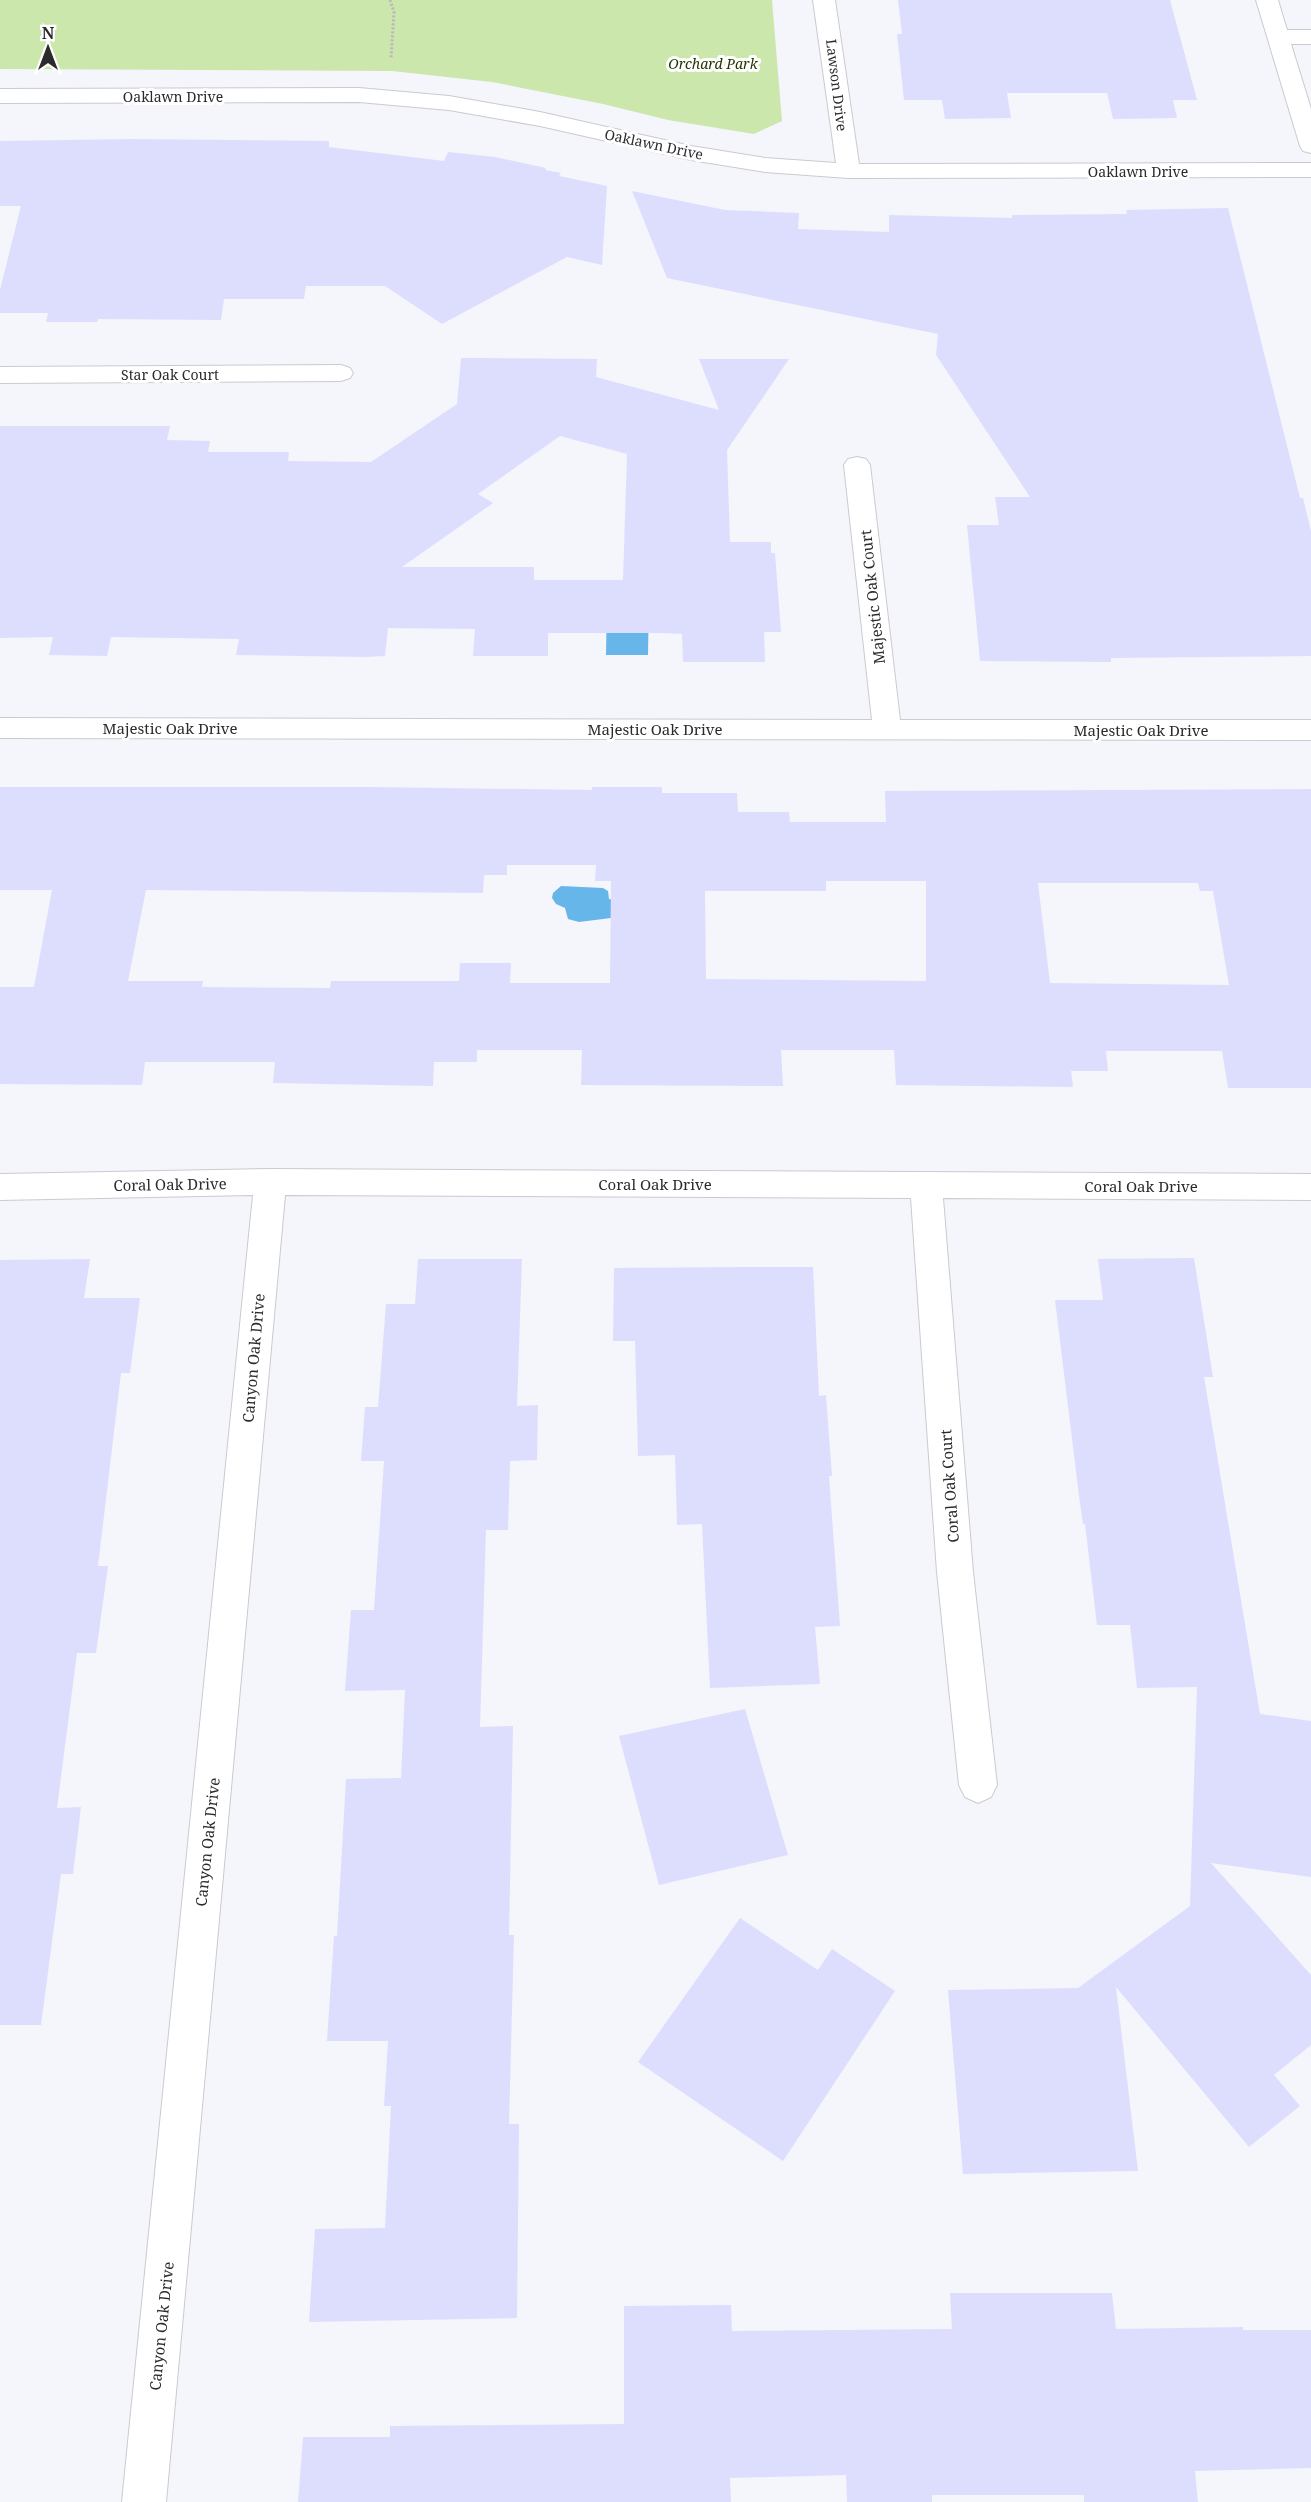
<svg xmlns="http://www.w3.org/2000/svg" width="1311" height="2502" font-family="'Noto Serif',serif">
<rect width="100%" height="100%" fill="#f5f5fc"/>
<path fill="#cce7ac" d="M0,0h772l10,121 -28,13 -86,-14 -65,-16 -111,-22 -100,-11 -392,-2z"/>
<path fill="#67b6e9" d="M607,597h42l-1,58h-42z
M561,886l42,2 5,3 1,8 5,1 -3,18 -32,4 -11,-3 -3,-11 -9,-4 -4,-6 1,-5z"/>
<path fill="#dddefe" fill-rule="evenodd" d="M898,0h272l27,100h-24l4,18 -64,1 -6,-26h-100l4,25 -66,1 -3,-19h-38l-7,-66h5z
M134,139l195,2v6l115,14 4,-9 47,5 51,11 -1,2 16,3 -2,3 48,10 -5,79 -35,-8 -125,67 -57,-38h-79l-2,13h-80l-3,21 -123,-1 -1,3h-51l2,-9h-48v-23l21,-84h-21v-65z
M632,191l93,19 74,3 -1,16 91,3v-17l123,3v-3l115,-1 -1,-4 102,-2 72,290h3l8,33v125l-200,2v4l-131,-1 -13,-136h32l-4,-28h35l-94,-142 2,-21 -271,-56z
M461,358l136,1 -1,18 123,33 -20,-51h90l-62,91 3,92h41v11h4l6,79h-17l1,30h-82l-1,-28 -22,-1h-112v23h-75l2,-27 -87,-1 -3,28 -20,1 -129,-2 3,-16 -128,-2 -4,19 -58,-1 4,-18 -53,1v-212h170l-3,14 43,1 -2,11h81l-1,9 83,1 86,-58zM560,436l67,18 -4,126h-89v-13h-132l91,-64 -15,-9z
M0,787h370l222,3v-3h70v6h75l1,19h51l1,10h96l-1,-31 426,-2v299h-83l-6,-37h-116l2,20h-37l2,16 -177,-2 -2,-35h-113l2,36 -202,-1 1,-35h-105v12h-43l-1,24 -160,-3 2,-21h-130l-3,23 -142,-1v-97h34l18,-97h-52zM507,865h89l-1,16h16l-1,102h-100l1,-20h-51l-1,18h-128l-1,7 -128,-1 1,-6h-75l18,-91 337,3 1,-18h23zM826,881h100v100l-220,-2 -1,-88h121zM1038,883h160l2,8h13l16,94 -179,-2z
M1194,1258l19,119h-9l56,337 51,7v156l-100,-14 100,112v70l-37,30 26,31 -51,41 -133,-160 22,184 -175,3 -15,-184 130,-2 112,-82 7,-219 -60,1 -7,-63h-33l-12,-101h-2l-4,-28 -24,-196h48l-5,-41z
M90,1259l-6,39h56l-10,75h-9l-23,193h10l-12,87h-19l-20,155 24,-1 -8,67h-12l-20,151h-41v-765z
M418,1259h104l-5,147 21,-1 -1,55 -27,1 -2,69h-22l-6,197 33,-1 -4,209h5l-5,189h10l-2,194 -208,4 6,-93 70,-1 6,-122h-7l4,-65h-61l7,-105h3l9,-157 55,-1 4,-88 -60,1 6,-81h23l10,-149h-23l4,-54h13l8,-103h29z
M743,1267h70l6,129 7,-1 6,81h-3l11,150 -25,1 5,57 -110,4 -8,-164 -25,1 -2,-70 -37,1 -3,-115h-22l1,-73z
M745,1709l43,146 -129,30 -40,-149z
M740,1918l78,52 14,-21 63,42 -112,170 -145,-99z
M950,2293h162l4,36 127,-2v3h68v138l-116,3 3,31h-114v-7h-152v7h-85l-1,-27 -116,3 1,24h-433l5,-65h87v-11l234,-2v-118l107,-1 1,26 220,-2z"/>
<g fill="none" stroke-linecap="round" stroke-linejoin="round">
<defs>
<path id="minor" d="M813,0h22l24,164 452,-1v14l-463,1 -83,-6 -74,-12 -151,-34 -91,-16 -90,-8 -359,1v-14l359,-1 90,8 91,16 151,34 74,12 71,5z
M1256,0h22l9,30h24v14h-20l20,65v44l-8,-2 -3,-5z
M341,365l9,3 3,5 -3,5 -9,3 -341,2v-16z
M857,457l9,2 4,6 30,255h411v20l-1311,-2v-20l872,2 -28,-255 4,-6z
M270,1169l1041,5v26l-368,-2 30,374 24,213 -6,12 -13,6 -13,-6 -6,-12 -22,-213 -26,-374 -626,-3 -119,1307h-44l131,-1307 -253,5v-26z"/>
</defs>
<use href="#minor" stroke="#cacad0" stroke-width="2"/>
<path stroke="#b7b7bc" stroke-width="3" stroke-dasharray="2 2" stroke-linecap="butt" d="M390,0l4,12 -3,46"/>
<use href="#minor" fill="#fff" fill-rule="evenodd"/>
</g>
<g text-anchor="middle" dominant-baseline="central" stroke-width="6" stroke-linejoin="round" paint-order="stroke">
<g font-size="14" font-style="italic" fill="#233600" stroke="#fff">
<text x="713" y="63">Orchard Park</text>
</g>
<g font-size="14" fill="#2b2b2e" stroke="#fff">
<text transform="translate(837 85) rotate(83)">Lawson Drive</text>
<text x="173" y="96">Oaklawn Drive</text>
<text transform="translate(654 144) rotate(12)">Oaklawn Drive</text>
<text x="1138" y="171">Oaklawn Drive</text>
<text x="170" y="374">Star Oak Court</text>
</g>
<g font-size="15" fill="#2b2b2e" stroke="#fff">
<text transform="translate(872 597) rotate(-96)">Majestic Oak Court</text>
<text x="170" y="728">Majestic Oak Drive</text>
<text x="655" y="729">Majestic Oak Drive</text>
<text x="1141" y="730">Majestic Oak Drive</text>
<text transform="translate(170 1184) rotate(-1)">Coral Oak Drive</text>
<text x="655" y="1184">Coral Oak Drive</text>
<text x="1141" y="1186">Coral Oak Drive</text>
<text transform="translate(253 1358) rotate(-85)">Canyon Oak Drive</text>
<text transform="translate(949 1486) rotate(-94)">Coral Oak Court</text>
<text transform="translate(207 1842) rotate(-84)">Canyon Oak Drive</text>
<text transform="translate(161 2326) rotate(-84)">Canyon Oak Drive</text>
</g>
</g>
<g transform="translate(48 48)" stroke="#ffffff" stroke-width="4.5" paint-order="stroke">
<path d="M0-4.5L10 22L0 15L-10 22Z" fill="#2b2b2e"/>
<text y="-9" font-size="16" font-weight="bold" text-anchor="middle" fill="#2b2b2e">N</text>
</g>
</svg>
